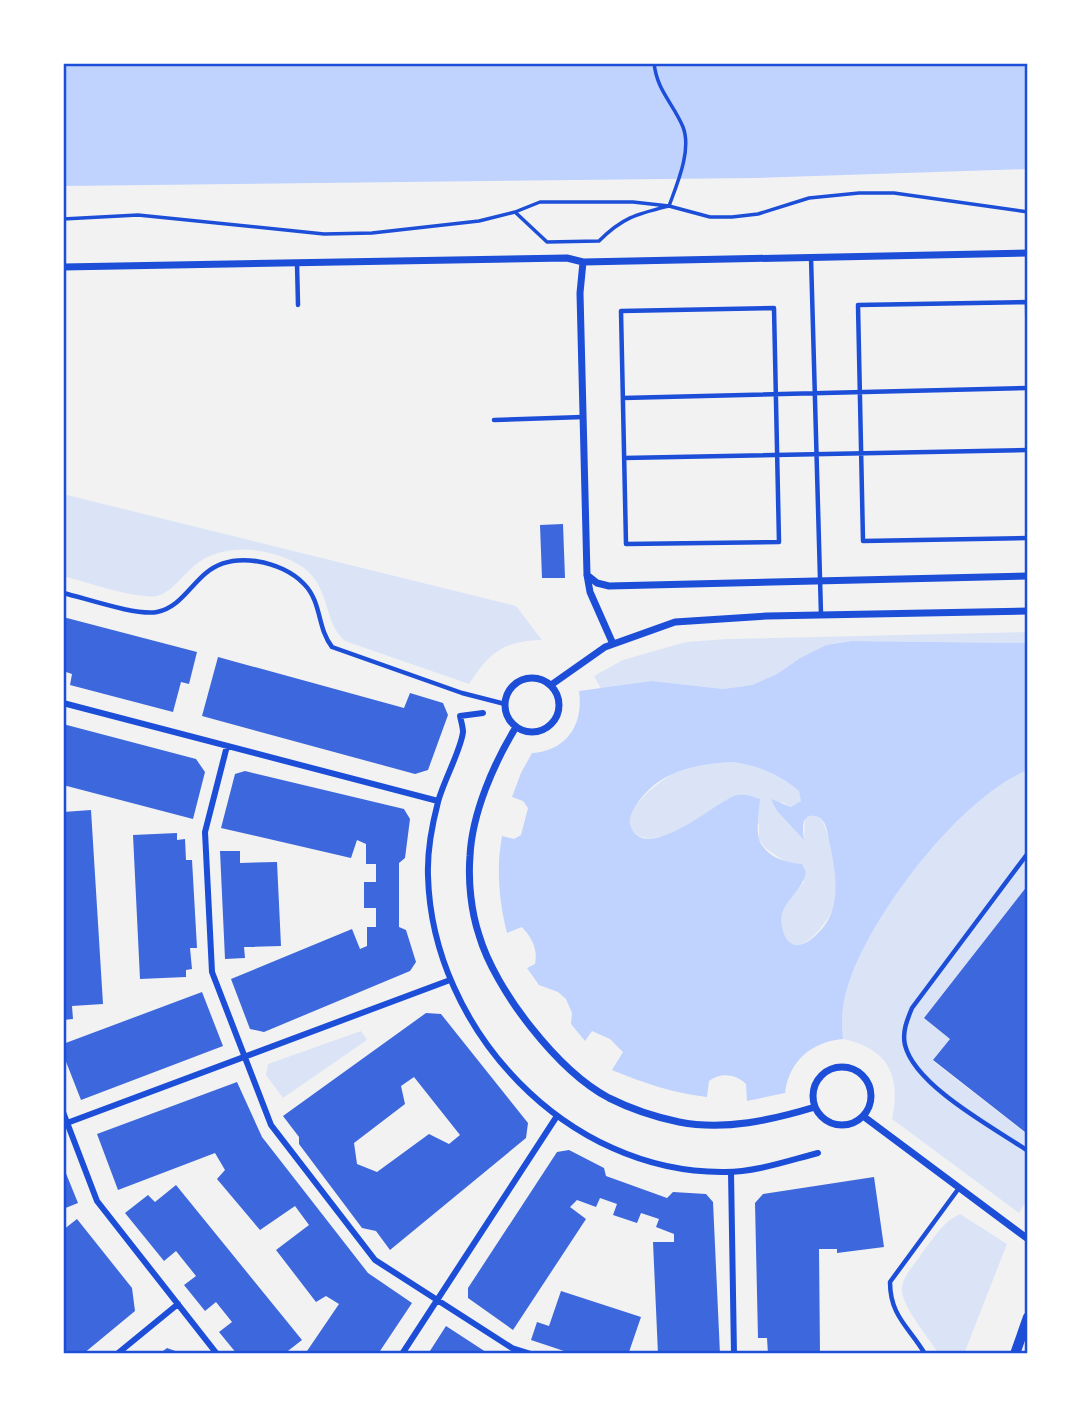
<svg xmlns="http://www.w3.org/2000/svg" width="1091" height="1417" font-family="'Sofia Sans Condensed',sans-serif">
<rect width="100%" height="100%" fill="#f2f2f2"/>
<path fill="#dbe4f7" d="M63,494l453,112 26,34c-39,1 -53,13 -73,44l-124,-43c-22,-19 -14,-52 -41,-73 -29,-21 -82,-27 -110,-2 -12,10 -22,26 -37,30 -18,4 -74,-15 -94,-20z
M1028,632v11l-176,-2 -26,4 -26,13 -23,16 -25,11 -29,4 -71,-8 -51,8 -7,-13 29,-16 63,-18 42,-3z
M733,762c26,4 46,12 66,29l3,10 -11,6 -9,-5 -5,9 27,28 1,-21c10,-5 17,-1 20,9 7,23 17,55 9,79 -7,20 -45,65 -52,22 -3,-21 10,-32 22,-46l-17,-19 -22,-15 -6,-9v-14l-25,-29c-24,14 -52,40 -81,42 -7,1 -15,-1 -19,-6 -19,-20 30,-55 46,-62 15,-7 36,-7 53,-8z
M1028,770v115l-104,133 26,21 -17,22 91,71 4,-4v70l-9,15 -127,-94c9,-43 -3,-70 -49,-80 -2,-18 -1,-36 5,-53 21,-69 112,-189 180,-216z
M361,1031l6,9 -84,58 -17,-23 2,-11z
M960,1214l47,30 -43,110h-25c-9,-14 -40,-51 -37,-67 2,-13 16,-27 23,-38 10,-13 19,-28 35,-35z"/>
<path fill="#bfd3fe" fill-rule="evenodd" d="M63,63h965v106l-275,9 -690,8z
M852,641l176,2v127c-68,27 -159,147 -180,216 -6,17 -7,35 -5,53 -32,3 -54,22 -58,54l-38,8 -1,-17c-10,-10 -26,-12 -37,-3l-2,16c-34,-4 -63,-14 -95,-27l11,-18 -13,-13 -18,-8 -7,10 -14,-17 1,-11 -6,-14 -8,-7 -19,-7 -12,-17 8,-4c3,-15 -3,-26 -13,-37l-15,6c-8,-32 -11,-64 -5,-97l12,3 7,-4 7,-27 -5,-7 -11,-4 9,-24 11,-20c34,-2 52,-28 47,-62l73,-10 71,8 29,-4 25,-11 23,-16 26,-13zM733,762c26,4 46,12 66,29l2,10 -10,6 -20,-8 6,12 27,29c-1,-8 -4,-26 10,-24 3,0 7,2 9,5 4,5 5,15 6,20 7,30 14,69 -11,92 -6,6 -14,13 -23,12 -6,-2 -9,-6 -11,-11 -11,-31 17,-37 22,-62l-4,-8c-16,-1 -37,-7 -43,-25 -3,-11 0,-28 1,-40 -9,-3 -17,-6 -26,-3 -19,7 -88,68 -103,31 -3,-6 0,-14 4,-20 22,-36 59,-43 98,-45z"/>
<path fill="#3d67dc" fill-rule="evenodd" d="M563,524l2,54h-23l-2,-53z
M63,617l134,35 -8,32 -8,-2 -8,30 -103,-27 2,-11 -9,-3z
M218,657l186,51 6,-15 33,10 5,12 -20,55 -13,4 -213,-58z
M63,724l133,35 9,13 -12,47 -130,-34z
M245,771l159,38 6,10 -5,39 -6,5v64l7,3 10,32 -6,9 -146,61 -14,-3 -19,-50 121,-50 8,20 7,-3v-19h9v-19h-12v-26h12v-18h-10v-20l-9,-4 -6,18 -130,-30 14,-54z
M91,810l12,194 -31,2 1,13 -10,1v-208z
M177,833v7l8,-1 1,21h6l5,88h-7l2,21 -6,1v7l-46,2 -7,-144z
M220,851h20v12l37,-1 4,84 -37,1 1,11 -20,1z
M1028,885v243l-3,4 -92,-72 17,-21 -26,-21z
M202,992l21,54 -142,54 -18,-46v-10z
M426,1013l15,1 87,109 -2,15 -136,112 -14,-19 -14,-3 -63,-84v-7l-16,-21zM414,1077l46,58 -11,9 -20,-10 -52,38 -20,-8 -3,-21 51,-39 -4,-18z
M237,1082l25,55 106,136 44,30 -34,51h-73l34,-50 -13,-8 -10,6 -40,-52 33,-25 -14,-19 -35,24 -43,-51 8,-9 -10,-17 -97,37 -21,-56z
M569,1150l35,18 2,8 61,22 6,-6 33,2 7,8 7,152h-62l-5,-112h21v-8l-18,-7 3,-8 -18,-6 -4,10 -24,-8 4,-11 -17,-6 -4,9 -19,-7 -7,7 16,12 -73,111 -45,-32v-10l89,-136z
M63,1166l15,37 -15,6z
M874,1177l10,70 -47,6v-4h-18l1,105h-52l-1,-16h-9l-3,-135 8,-9z
M176,1185l126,155 -18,14h-47l-18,-22 13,-10 -16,-20 -11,9 -21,-26 12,-9 -20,-25 -12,10 -39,-48 23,-18 7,7z
M77,1219l55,69 3,23 -52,43h-20v-124z
M561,1291l80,26 -12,35 5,2h-61l-42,-14 6,-18 12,4z
M446,1326l43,28h-61z
M167,1348l17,6h-25z"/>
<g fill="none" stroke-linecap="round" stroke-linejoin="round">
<path stroke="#1d4ed8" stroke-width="3.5" d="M515,212l32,30 52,-1c24,-24 38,-27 70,-35 8,-22 23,-56 14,-79 -10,-24 -26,-36 -29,-64
M63,219l75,-4 186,19 48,-1 107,-12 36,-9 25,-10h93l36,4 41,11h22l26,-3 51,-16 50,-5h35l134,19"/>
<path stroke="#1d4ed8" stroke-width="4.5" d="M811,257l10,357
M297,263l1,42
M774,308l5,234 -153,2 -5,-233z
M1028,364l-1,-62 -169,3 5,236 165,-3
M623,398l405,-10
M494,420l89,-3
M624,458l404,-8
M63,593c22,5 73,23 94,19 22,-4 33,-26 49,-39 27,-23 76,-12 98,11 18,18 13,44 28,63l130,46 43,11
M1028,853l-116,155c-5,12 -10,24 -7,37 10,41 89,83 123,106
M925,1354c-16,-27 -35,-38 -35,-72l69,-94"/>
<path stroke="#1d4ed8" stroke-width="6" d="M63,703l375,98
M483,713l-23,3c1,5 3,11 3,16 -2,18 -20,50 -25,70 -6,23 -11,49 -10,74 4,153 139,298 297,296 31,0 62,-11 93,-19
M227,746l-22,86 7,140 59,153 104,135 137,88 19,6
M63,1112l34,89 120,153
M67,1123l383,-143
M731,1172l3,182
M117,1354l61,-50
M402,1354l155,-238"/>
<path stroke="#1d4ed8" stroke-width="7" d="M583,262l-3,31 7,282 3,17 23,52
M63,267l504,-9 16,4 445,-9
M587,575l10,8 12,3 419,-10
M505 705a27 27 0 1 1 54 0a27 27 0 1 1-54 0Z
M551,685l54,-38 70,-25 92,-6 261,-5
M516,727c-22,36 -44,86 -46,129 -2,25 1,55 9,79 16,55 79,136 130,163 22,11 46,19 70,24 46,9 93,-2 136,-15
M813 1096a29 29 0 1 1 58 0a29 29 0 1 1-58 0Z
M863,1116l165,123"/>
<path stroke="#1d4ed8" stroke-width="10" d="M1015,1354l13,-37"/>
</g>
<rect width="1091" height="1417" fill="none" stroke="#ffffff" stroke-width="130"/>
<rect x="65" y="65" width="961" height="1287" fill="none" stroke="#1d4ed8" stroke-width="2.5"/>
</svg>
